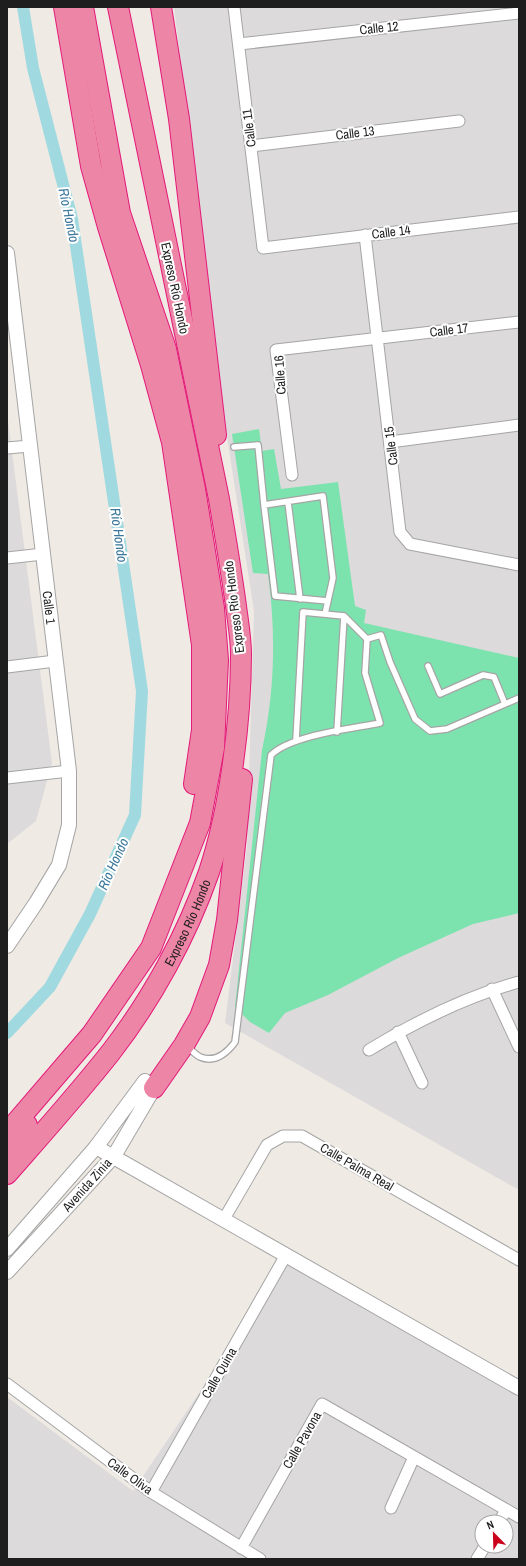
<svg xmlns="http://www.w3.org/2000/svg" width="526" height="1566" font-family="'Archivo Narrow',sans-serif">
<rect width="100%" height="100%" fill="#efeae3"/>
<path fill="#dcdadb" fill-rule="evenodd" d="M174,7h345v1183l-294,-167 22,-177 7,-235 -30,-194z
M7,413l45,350 -16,58 -29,23z
M287,1263l232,134v162h-512v-162l126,94zM482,1522h24v24h-24z"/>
<path fill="#7ce3ae" d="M259,429l3,22 12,-2 7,40 57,-7 17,124 11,4 -2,13 155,35v255l-46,11 -75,34 -70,37 -43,18 -16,20 -19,-11 -15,-15 27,-257c13,-58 14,-118 6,-176l-15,-1 -21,-139z"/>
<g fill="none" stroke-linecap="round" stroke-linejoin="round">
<path stroke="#a0dae0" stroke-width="12" d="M7,1033l43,-46 40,-73 45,-99 7,-124 -70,-472 -39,-151 -10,-61"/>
<defs>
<path id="service" d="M234,447l24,-2 6,60
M288,502l12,97
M325,614l8,-36 -10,-82 -59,9 11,91 53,5
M367,639l14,-4 9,27 25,57 15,12 17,-2 72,-31
M428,666l12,28 43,-19 11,2 11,27
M296,740l7,-128 41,4 -7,116
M188,1047c3,3 8,8 12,10 15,6 27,-4 35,-15l36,-287c21,-20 79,-26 109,-32l-15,-50 2,-34 -23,-23"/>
<path id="minor" d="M234,7l29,241 256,-31
M239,44l280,-31
M251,146l208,-25
M365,235l35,297 10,12 109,21
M390,442l129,-17
M7,448l23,-2
M292,475l-16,-125 243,-28
M7,558l36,-4
M7,667l48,-6
M7,778l62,-7
M492,989l27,58
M398,1032l24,51
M369,1050c46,-28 99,-54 150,-68
M224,1219l43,-74 16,-9h19l217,124
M7,1384l144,108 109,67
M151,1492l135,-237
M391,1508l23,-51
M499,1522l7,-12
M241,1548l81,-144 197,113
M477,1559l8,-13"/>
<g id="tertiary">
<path id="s1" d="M7,253l62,518v54l-10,40 -23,38 -29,43"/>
<path d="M96,1147l423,241"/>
<path d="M7,1249l89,-102 49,-66 9,7 -40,68 -107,116"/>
</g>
<g id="motorway">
<path d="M64,7l27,159 17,61 43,138 21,77 30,203v85l-8,54"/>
<path d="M161,7l18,112 37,316"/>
<path d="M154,1088l30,-43 16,-28 19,-52 8,-45 15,-141"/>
<path d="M7,1133l85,-99 59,-86 49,-125 14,-75 4,-88 -4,-52 -19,-119 -29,-140 -46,-136 -37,-206"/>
<path d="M7,1150l20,-25"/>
<path id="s2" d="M7,1174c35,-40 71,-80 104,-122 41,-53 76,-117 98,-180 21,-63 32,-152 32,-218 0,-16 -3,-32 -5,-48 -5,-36 -11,-72 -17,-107l-101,-492"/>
</g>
</defs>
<use href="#service" stroke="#a5a5a5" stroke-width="8"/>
<use href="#minor" stroke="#a5a5a5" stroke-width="13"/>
<use href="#tertiary" stroke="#a5a5a5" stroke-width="16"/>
<use href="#motorway" stroke="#e41979" stroke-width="22"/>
<use href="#service" stroke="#fff" stroke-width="5.5"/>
<use href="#minor" stroke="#fff" stroke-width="11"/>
<use href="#tertiary" stroke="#fff" stroke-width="14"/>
<use href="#motorway" stroke="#ec85a6" stroke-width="20"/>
</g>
<g text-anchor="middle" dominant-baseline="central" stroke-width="4" stroke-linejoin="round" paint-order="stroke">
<g font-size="13" fill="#1e1e1e" stroke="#fff">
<text transform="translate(379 28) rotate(-6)">Calle 12</text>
<text transform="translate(249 128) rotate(-97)">Calle 11</text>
<text transform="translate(355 133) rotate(-7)">Calle 13</text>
<text transform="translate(391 232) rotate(-7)">Calle 14</text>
<text transform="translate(175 288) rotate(78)">Expreso Río Hondo</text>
<text transform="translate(449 330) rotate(-7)">Calle 17</text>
<text transform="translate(280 375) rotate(-94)">Calle 16</text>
<text transform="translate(391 446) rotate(-97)">Calle 15</text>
<text stroke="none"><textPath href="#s1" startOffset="357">Calle 1</textPath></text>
<text transform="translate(234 607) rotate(-97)">Expreso Río Hondo</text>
<text stroke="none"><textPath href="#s2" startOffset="311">Expreso Río Hondo</textPath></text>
<text transform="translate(357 1167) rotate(30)">Calle Palma Real</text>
<text transform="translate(87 1185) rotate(-48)">Avenida Zinia</text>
<text transform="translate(219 1373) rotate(-60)">Calle Quina</text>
<text transform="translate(302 1440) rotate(-60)">Calle Pavona</text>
<text transform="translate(130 1476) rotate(36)">Calle Oliva</text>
</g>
<g font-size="14" font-style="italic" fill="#3c789b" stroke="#fff">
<text transform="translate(69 215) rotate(78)">Río Hondo</text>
<text transform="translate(119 535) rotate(82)">Río Hondo</text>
<text transform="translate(113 864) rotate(-66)">Río Hondo</text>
</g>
</g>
<rect width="526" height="1566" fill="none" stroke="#1e1e1e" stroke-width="16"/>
<g transform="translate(494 1534) rotate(337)"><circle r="19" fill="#ffffff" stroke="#a5a5a5"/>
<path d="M0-3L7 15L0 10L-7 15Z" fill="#cb001a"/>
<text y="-6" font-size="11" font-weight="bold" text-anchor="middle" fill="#1e1e1e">N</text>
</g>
</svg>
